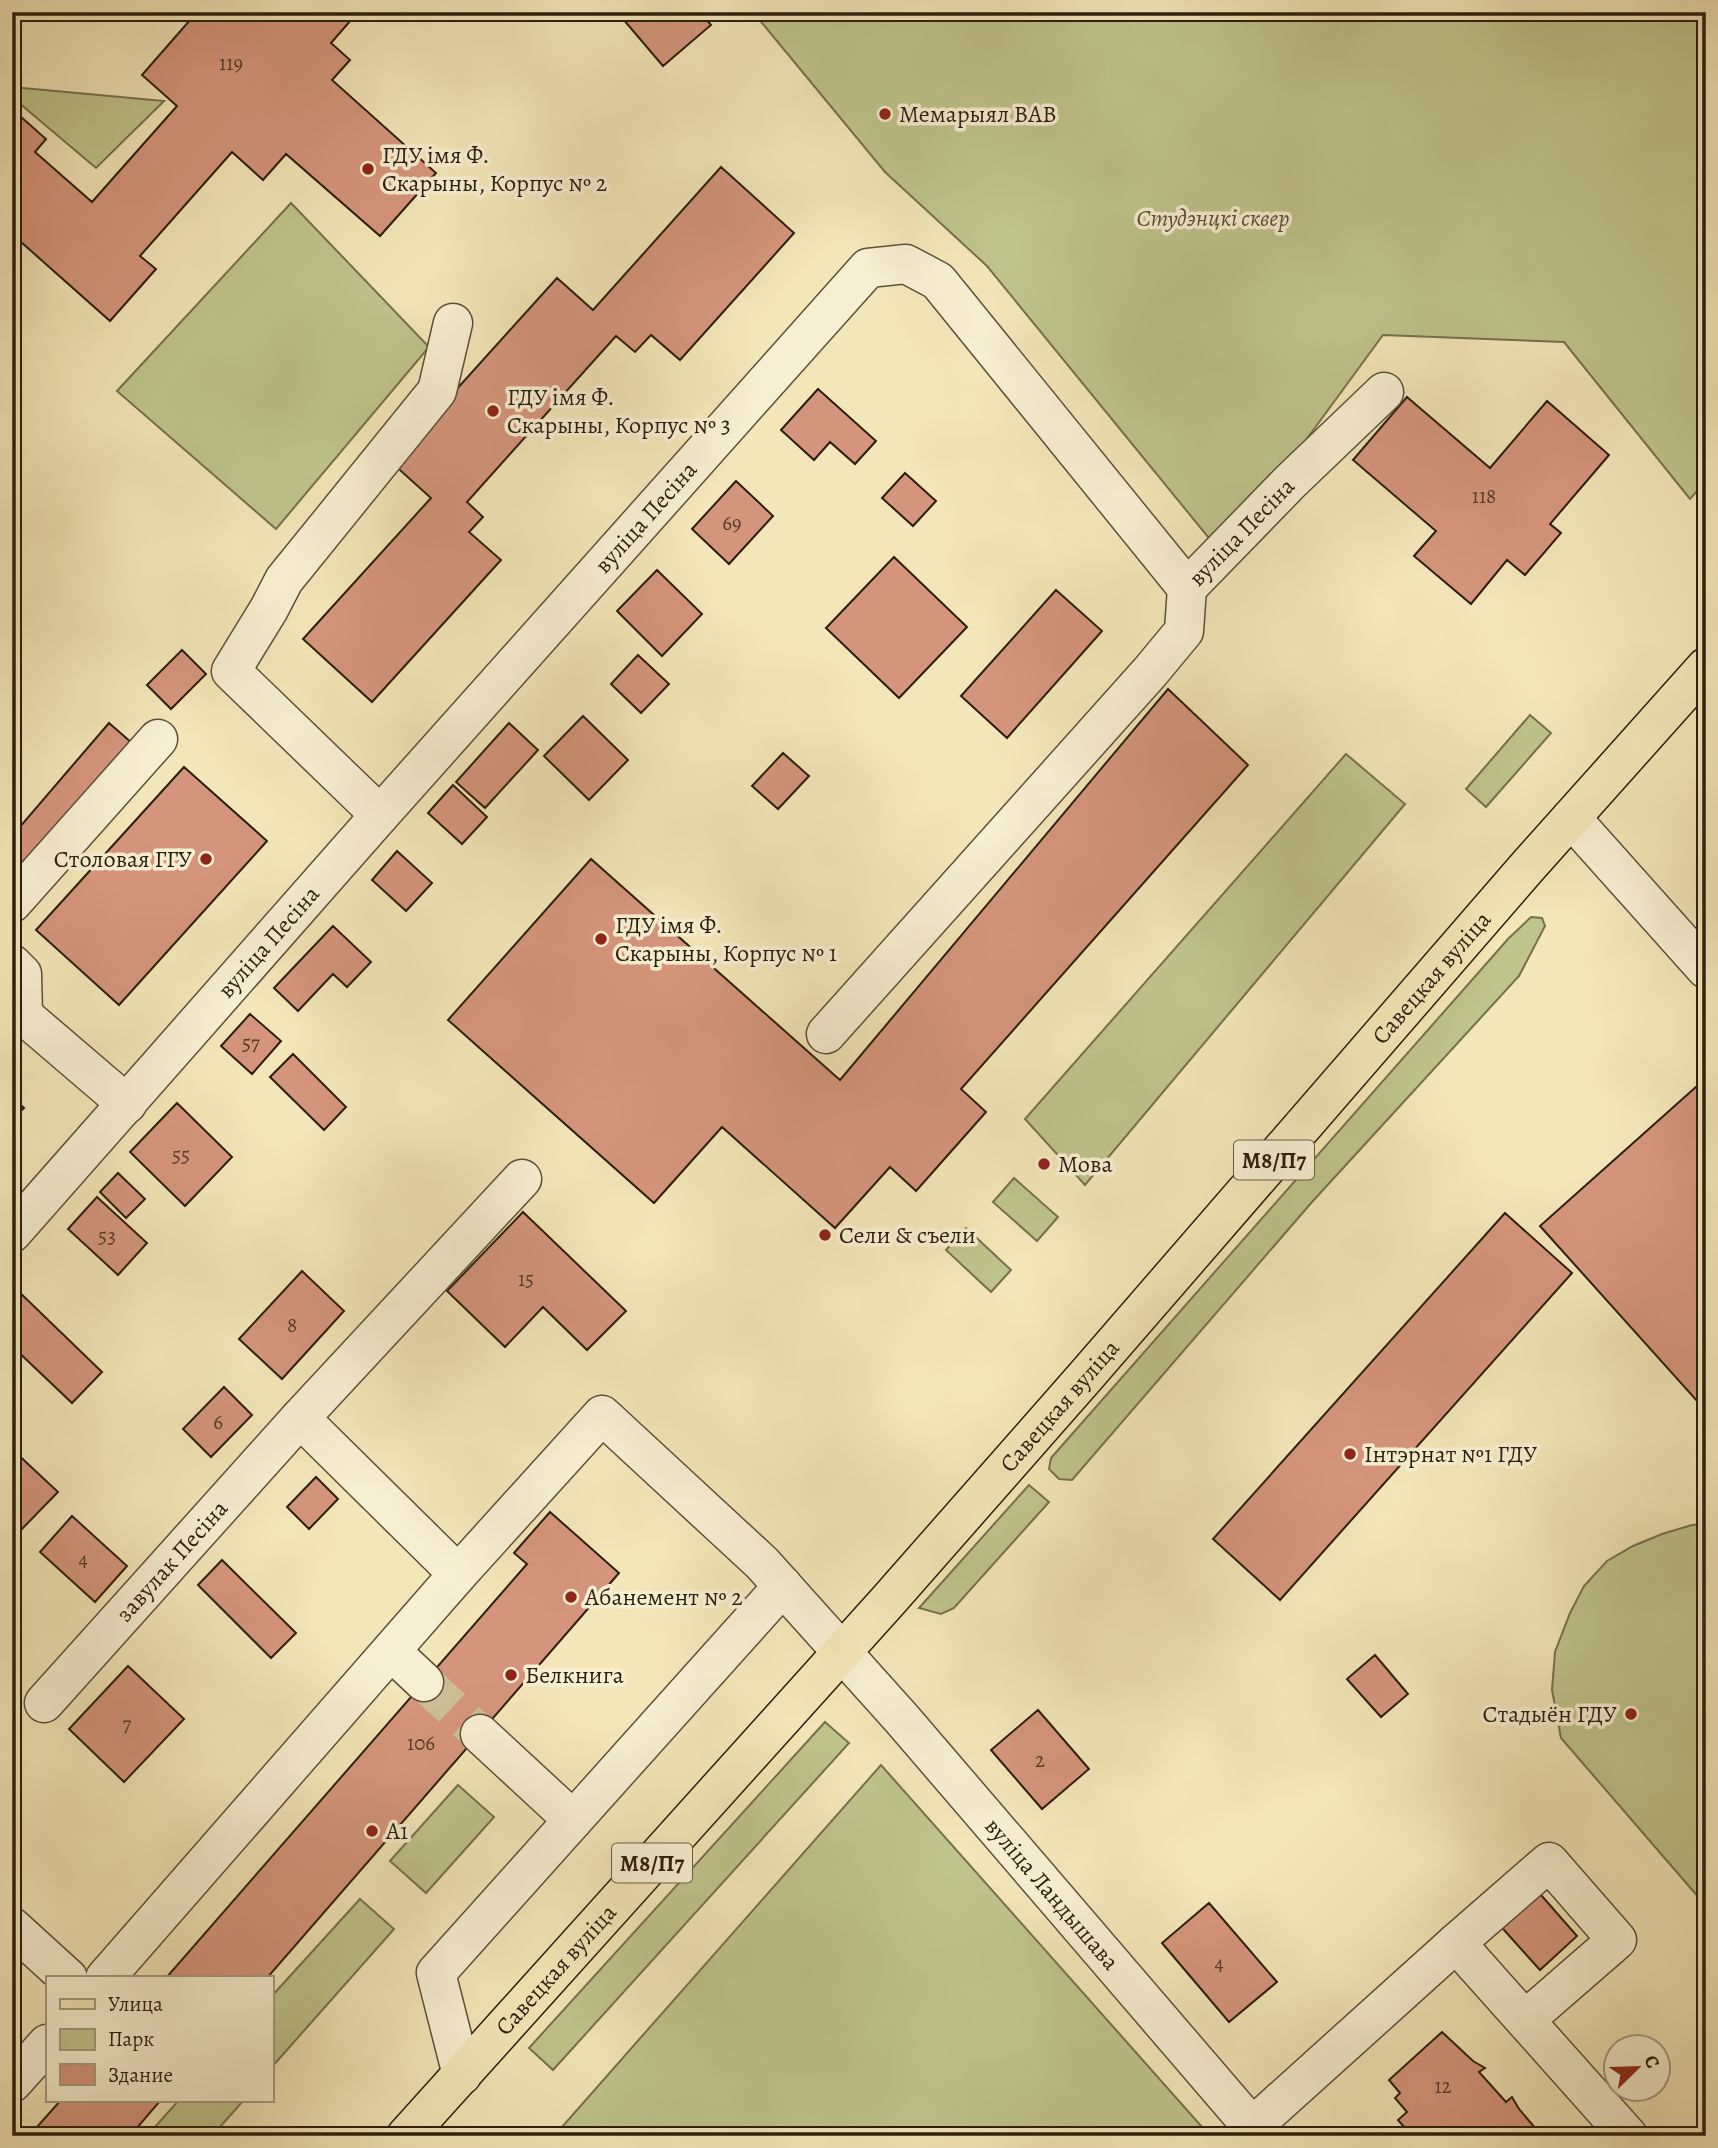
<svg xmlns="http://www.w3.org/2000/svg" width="1718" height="2148" font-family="Alegreya,serif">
<rect width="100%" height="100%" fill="#f3e6b8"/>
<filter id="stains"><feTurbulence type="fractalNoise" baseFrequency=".00286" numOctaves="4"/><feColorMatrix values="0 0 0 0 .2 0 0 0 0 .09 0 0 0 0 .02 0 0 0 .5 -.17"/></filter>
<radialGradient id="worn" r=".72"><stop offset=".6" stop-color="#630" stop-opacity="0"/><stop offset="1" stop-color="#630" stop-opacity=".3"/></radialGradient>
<path fill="#bfc48c" stroke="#75714e" stroke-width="2" d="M12,12h140l3,2 -143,6z
M753,12h953v469l-16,18 -126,-157 -181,-7 -118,161 -48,52 -230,-282 -102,-94z
M12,87l152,14 -68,67 -84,-71z
M291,203l138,144 -153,182 -159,-138z
M1530,715l21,18 -65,74 -20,-18z
M1346,754l59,50 -320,381 -60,-66z
M1531,917l11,1 3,8 -26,50 -207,226 -240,278 -13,-1 -10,-10 2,-11 457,-519z
M1014,1178l44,39 -21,24 -44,-39z
M966,1228l45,42 -20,22 -45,-42z
M1029,1485l20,17 -95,106 -13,6 -22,-6z
M1706,1524v382l-145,-168 -9,-48 3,-38 15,-39 14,-27 23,-25 26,-15 29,-12 30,-9z
M825,1722l24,21 -296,327 -24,-22z
M881,1765l329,371h-656z
M458,1785l36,32 -68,76 -36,-32z
M360,1899l34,30 -123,139v-71z
M178,2101h65l-31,35h-65z"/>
<path fill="#d5957c" stroke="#2b1e0f" stroke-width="2" d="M197,12h161l-27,31 19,17 -18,20 104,93 -56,63 -94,-82 -23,26 -31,-28 -92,104 16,13 -46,52 -98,-87v-125l34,30 -11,13 57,50 85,-96 -35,-31z
M617,12h83l11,13 -48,41z
M721,167l73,66 -114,127 -29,-25 -16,17 -19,-16 -149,166 16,15 -14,15 32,28 -129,142 -69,-63 128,-141 -40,-36 166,-184 36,32z
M818,389l58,52 -21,23 -25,-22 -16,18 -33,-30z
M1407,397l83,71 57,-67 62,54 -59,69 11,9 -36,42 -18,-15 -36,44 -57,-48 22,-25 -83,-71z
M905,473l31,28 -23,25 -31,-28z
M736,481l37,35 -44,48 -37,-35z
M894,557l73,70 -68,71 -73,-70z
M657,570l45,44 -40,42 -45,-45z
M1056,590l46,41 -95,107 -46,-42z
M182,650l24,24 -35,35 -24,-24z
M638,655l31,29 -28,29 -30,-29z
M1168,689l80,76 -287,324 25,23 -70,79 -26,-24 -55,61 -113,-101 -68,76 -206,-183 143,-161 249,221z
M583,716l45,44 -39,40 -45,-44z
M109,723l23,20 -120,138v-45z
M509,723l29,27 -53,58 -29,-26z
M783,753l26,23 -31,33 -26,-23z
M184,767l83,74 -148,164 -83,-75z
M453,785l34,32 -25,27 -34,-31z
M397,851l35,32 -26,28 -34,-31z
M333,926l38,36 -24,25 -14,-13 -35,37 -24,-23z
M250,1014l31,27 -29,33 -31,-28z
M293,1054l53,53 -22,23 -54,-53z
M1706,1078v333l-166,-185z
M12,1097l12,11 -12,11z
M177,1103l55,54 -47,49 -55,-54z
M118,1173l27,26 -19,19 -26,-26z
M97,1197l50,46 -29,32 -50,-46z
M523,1212l103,99 -39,39 -44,-43 -38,40 -58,-56z
M1505,1213l67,60 -292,327 -67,-61z
M302,1271l42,40 -62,68 -43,-40z
M14,1287l88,85 -30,31 -60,-57v-58z
M224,1387l28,28 -41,42 -28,-28z
M12,1449l46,43 -40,41 -6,-6z
M316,1477l22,22 -29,30 -22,-22z
M550,1512l69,61 -352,405h-101l361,-414 -13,-11z
M72,1516l55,50 -32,36 -55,-50z
M222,1560l74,73 -25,25 -73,-73z
M1375,1655l33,39 -27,23 -34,-38z
M128,1666l56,53 -60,63 -55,-53z
M1038,1710l51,59 -47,40 -51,-59z
M1534,1887l43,49 -37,34 -44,-49z
M1209,1903l68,79 -48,40 -67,-79z
M1442,2032l31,29 12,7 -6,4 27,30 6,-5 7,12 23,27h-130l-14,-16 9,-8 -12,-14 5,-5 -11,-13z
M60,2101h100l-30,35h-101z"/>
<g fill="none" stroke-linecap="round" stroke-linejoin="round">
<path stroke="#cbbe96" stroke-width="38" stroke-dasharray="38 19" stroke-linecap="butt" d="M424,1682l56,52"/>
<defs>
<g id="minor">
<path d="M380,815l-149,-144 38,-62 15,-29 153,-189 16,-68"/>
<path d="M1571,818l135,151"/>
<path d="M12,903l146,-164"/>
<path d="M12,964l10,10 1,41"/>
<path d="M12,1015h11l104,89"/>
<path d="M826,1034l324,-362 34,-41 3,-43"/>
<path id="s1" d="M12,1233l368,-418 488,-547 38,-4 32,17 249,307 103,-106 94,-90"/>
<path d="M300,1418l158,156"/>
<path d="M392,1652l32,30"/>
<path id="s2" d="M44,1703l256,-285 222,-239"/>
<path d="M480,1734l93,86"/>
<path d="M12,1927l56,51"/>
<path d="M1456,1943l93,-81 68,78 -92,80"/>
<path id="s3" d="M105,1978l353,-404 144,-159 160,148 140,156 358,417"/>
<path d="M462,2075l-26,-102 347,-387"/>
<path d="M12,2083l35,-39"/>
<path d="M1252,2127l204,-184 172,193"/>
</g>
<g id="major">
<path id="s4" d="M406,2136l482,-535 197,-224 444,-512 177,-198"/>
</g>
</defs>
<use href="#minor" stroke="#5d5039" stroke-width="41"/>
<use href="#major" stroke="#2b1e0f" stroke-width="41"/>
<use href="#minor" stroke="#f7efd1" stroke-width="38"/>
<use href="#major" stroke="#f3e6b8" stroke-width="38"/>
</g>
<g fill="#8f2418" stroke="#f7efd1" stroke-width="2.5">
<circle cx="885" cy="114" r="7"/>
<circle cx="368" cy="169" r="7"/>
<circle cx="493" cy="411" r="7"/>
<circle cx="206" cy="859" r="7"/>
<circle cx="601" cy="939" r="7"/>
<circle cx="1044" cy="1164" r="7"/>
<circle cx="825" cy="1235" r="7"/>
<circle cx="1350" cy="1454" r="7"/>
<circle cx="571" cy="1597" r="7"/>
<circle cx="511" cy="1675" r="7"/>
<circle cx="1631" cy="1714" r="7"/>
<circle cx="372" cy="1831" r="7"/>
</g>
<g text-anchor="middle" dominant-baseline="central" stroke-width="7" stroke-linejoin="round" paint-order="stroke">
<g font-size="21" fill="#563c2a">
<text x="231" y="63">119</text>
<text x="1484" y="496">118</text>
<text x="732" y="523">69</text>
<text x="251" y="1043">57</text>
<text x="181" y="1155">55</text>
<text x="107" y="1236">53</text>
<text x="526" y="1279">15</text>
<text x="292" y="1325">8</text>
<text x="218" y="1422">6</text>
<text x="83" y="1559">4</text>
<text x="127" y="1724">7</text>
<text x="421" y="1743">106</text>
<text x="1040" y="1760">2</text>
<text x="1219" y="1963">4</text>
<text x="1443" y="2086">12</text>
</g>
<g fill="#f7efd1" stroke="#685d49" stroke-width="2">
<rect x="1234" y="1140.5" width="80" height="39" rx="5"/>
<rect x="612" y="1843.5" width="80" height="39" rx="5"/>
</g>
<g font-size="23" font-weight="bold" fill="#2b1e0f">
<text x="1274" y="1160">М8/П7</text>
<text x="652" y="1863">М8/П7</text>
</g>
<g font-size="24" fill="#2b1e0f" stroke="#f7efd1" text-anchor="start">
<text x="899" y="114">Мемарыял ВАВ</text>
<text x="382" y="155">ГДУ імя Ф.<tspan x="382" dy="28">Скарыны, Корпус № 2</tspan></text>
<text x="507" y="397">ГДУ імя Ф.<tspan x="507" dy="28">Скарыны, Корпус № 3</tspan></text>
<text x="192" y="859" text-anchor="end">Столовая ГГУ</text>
<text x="615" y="925">ГДУ імя Ф.<tspan x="615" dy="28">Скарыны, Корпус № 1</tspan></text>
<text x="1058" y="1164">Мова</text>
<text x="839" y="1235">Сели &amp; съели</text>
<text x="1364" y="1454">Інтэрнат №1 ГДУ</text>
<text x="585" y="1597">Абанемент № 2</text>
<text x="525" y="1675">Белкнига</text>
<text x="1617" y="1714" text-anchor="end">Стадыён ГДУ</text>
<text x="386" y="1831">A1</text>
</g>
<g font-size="24" font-style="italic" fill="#575034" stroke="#f7efd1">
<text x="1213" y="218">Студэнцкі сквер</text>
</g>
<g font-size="24" fill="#2b1e0f" stroke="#f7efd1">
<text stroke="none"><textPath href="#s1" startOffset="956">вуліца Песіна</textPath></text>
<text stroke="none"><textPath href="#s1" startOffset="1838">вуліца Песіна</textPath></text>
<text stroke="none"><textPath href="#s1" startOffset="388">вуліца Песіна</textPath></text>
<text stroke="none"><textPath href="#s4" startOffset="1547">Савецкая вуліца</textPath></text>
<text stroke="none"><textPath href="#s4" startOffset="980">Савецкая вуліца</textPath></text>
<text stroke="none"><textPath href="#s2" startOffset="191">завулак Песіна</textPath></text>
<text stroke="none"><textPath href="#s3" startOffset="1409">вуліца Ландышава</textPath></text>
<text stroke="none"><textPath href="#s4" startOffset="224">Савецкая вуліца</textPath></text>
</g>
</g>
<rect width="1718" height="2148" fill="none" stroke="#f3e6b8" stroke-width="42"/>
<rect x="14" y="14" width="1690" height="2120" fill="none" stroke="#2b1e0f" stroke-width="3.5"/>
<rect x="21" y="21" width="1676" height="2106" fill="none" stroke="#2b1e0f" stroke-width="2"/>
<rect x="46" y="1976" width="228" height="126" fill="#f7efd1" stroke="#a59b83" stroke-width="2"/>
<rect x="60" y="1999" width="35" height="10" fill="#f3e6b8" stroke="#a59b83" stroke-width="2"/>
<text x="108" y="2011" font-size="21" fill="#2b1e0f">Улица</text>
<rect x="60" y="2029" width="35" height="21" fill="#bfc48c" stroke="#a59b83" stroke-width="2"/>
<text x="108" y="2046" font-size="21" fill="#2b1e0f">Парк</text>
<rect x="60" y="2064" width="35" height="21" fill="#d5957c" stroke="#a59b83" stroke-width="2"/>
<text x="108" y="2082" font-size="21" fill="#2b1e0f">Здание</text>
<g transform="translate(1637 2068) rotate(67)"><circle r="33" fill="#f7efd1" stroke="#a59b83" stroke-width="2"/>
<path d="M0-5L12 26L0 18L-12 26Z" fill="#8f2418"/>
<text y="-10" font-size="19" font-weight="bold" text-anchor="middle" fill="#2b1e0f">С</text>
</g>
<rect width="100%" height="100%" filter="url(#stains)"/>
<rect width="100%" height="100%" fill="url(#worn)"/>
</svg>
